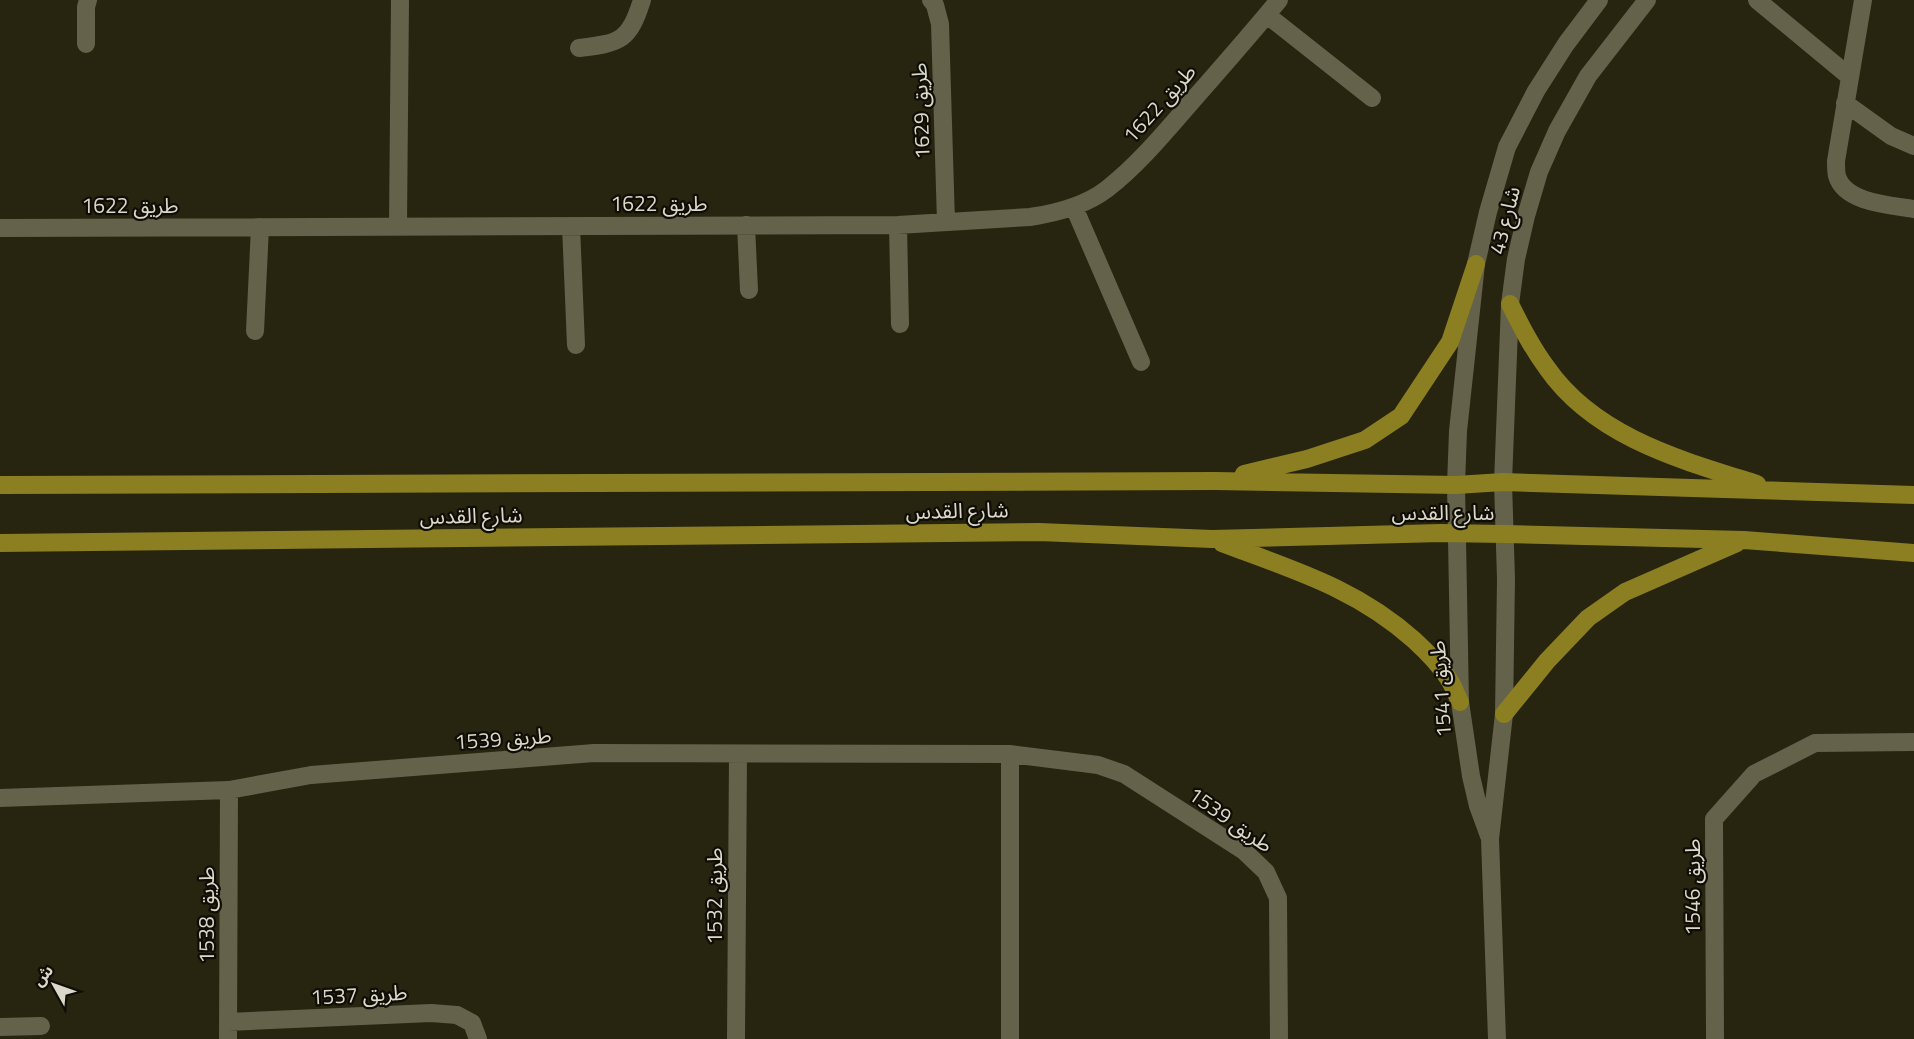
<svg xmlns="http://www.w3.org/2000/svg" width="1914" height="1039" font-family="'Titillium Web','Noto Sans Arabic',sans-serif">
<rect width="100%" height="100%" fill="#27240f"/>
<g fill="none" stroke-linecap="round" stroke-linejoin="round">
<path stroke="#65624b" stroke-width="18" d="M931,0l4,5 5,19 6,198
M1757,0l93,77
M1863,0l-27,161c0,5 0,11 1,15 8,27 53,29 77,33
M1267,15l105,83
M86,44v-37l2,-7
M579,48c42,-5 50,-7 63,-48
M1845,103l46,33 23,10
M1074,207l67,155
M746,225l3,65
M898,225l2,99
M398,226l2,-226
M571,226l5,119
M0,228l898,-3 132,-8c27,-4 55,-11 77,-28 32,-25 59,-58 86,-89 29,-33 58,-66 86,-100
M255,331l5,-104
M0,798l229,-8 82,-15 283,-22 416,1 88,11 26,9 120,77 22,21 12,26 1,141
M1489,836l-11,-30 -7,-30 -11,-74 -4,-217 2,-54 18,-167 12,-52 19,-65 29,-56 30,-47 33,-44
M228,1022l203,-9 26,2 15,8 6,16
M0,1027l41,-1
M228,1039l1,-249
M736,1039l2,-285
M1010,1039v-285
M1497,1039l-7,-200 14,-125 2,-135 -3,-97 7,-178 6,-45 10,-43 13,-44 18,-41 31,-55 59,-76
M1715,1039l-1,-220 40,-45 61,-31 99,-1"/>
<path stroke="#8b7f22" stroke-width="18" d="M1510,304c11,22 22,44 37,64 48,69 134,92 210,116
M1244,474l63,-15 58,-19 36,-24 49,-74 26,-78
M0,485l1215,-4 241,4 47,-3 411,13
M0,543l1039,-11 173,7 229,-6 64,1 239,6 170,13
M1222,543c71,27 134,45 192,97 12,11 25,24 34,38 5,7 8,16 12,24
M1504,714l43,-53 41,-43 37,-26 112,-49"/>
</g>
<g text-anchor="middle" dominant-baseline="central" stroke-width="4.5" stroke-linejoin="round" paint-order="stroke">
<g font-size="21" fill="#dad8cb" stroke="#0f0d05">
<text transform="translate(1159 103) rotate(-48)">طريق 1622</text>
<text transform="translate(920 111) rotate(-92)">طريق 1629</text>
<text x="659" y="203">طريق 1622</text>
<text x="130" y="205">طريق 1622</text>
<text transform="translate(1504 220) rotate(-76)">شارع 43</text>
<text transform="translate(957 510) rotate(-1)">شارع القدس</text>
<text x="1443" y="512">شارع القدس</text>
<text transform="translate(471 515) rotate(-1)">شارع القدس</text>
<text transform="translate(1440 689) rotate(-94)">طريق 1541</text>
<text transform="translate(503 738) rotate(-4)">طريق 1539</text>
<text transform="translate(1231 819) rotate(35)">طريق 1539</text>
<text transform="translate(1692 887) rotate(-90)">طريق 1546</text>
<text transform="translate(714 896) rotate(-90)">طريق 1532</text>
<text transform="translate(206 915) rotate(-90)">طريق 1538</text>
<text transform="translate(359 994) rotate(-3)">طريق 1537</text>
</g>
</g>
<g transform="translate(54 985) rotate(310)" stroke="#0f0d05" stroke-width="4.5" paint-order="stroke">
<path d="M0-4.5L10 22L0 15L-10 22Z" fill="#dad8cb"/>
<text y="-9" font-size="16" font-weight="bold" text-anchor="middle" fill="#dad8cb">ش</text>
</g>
</svg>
